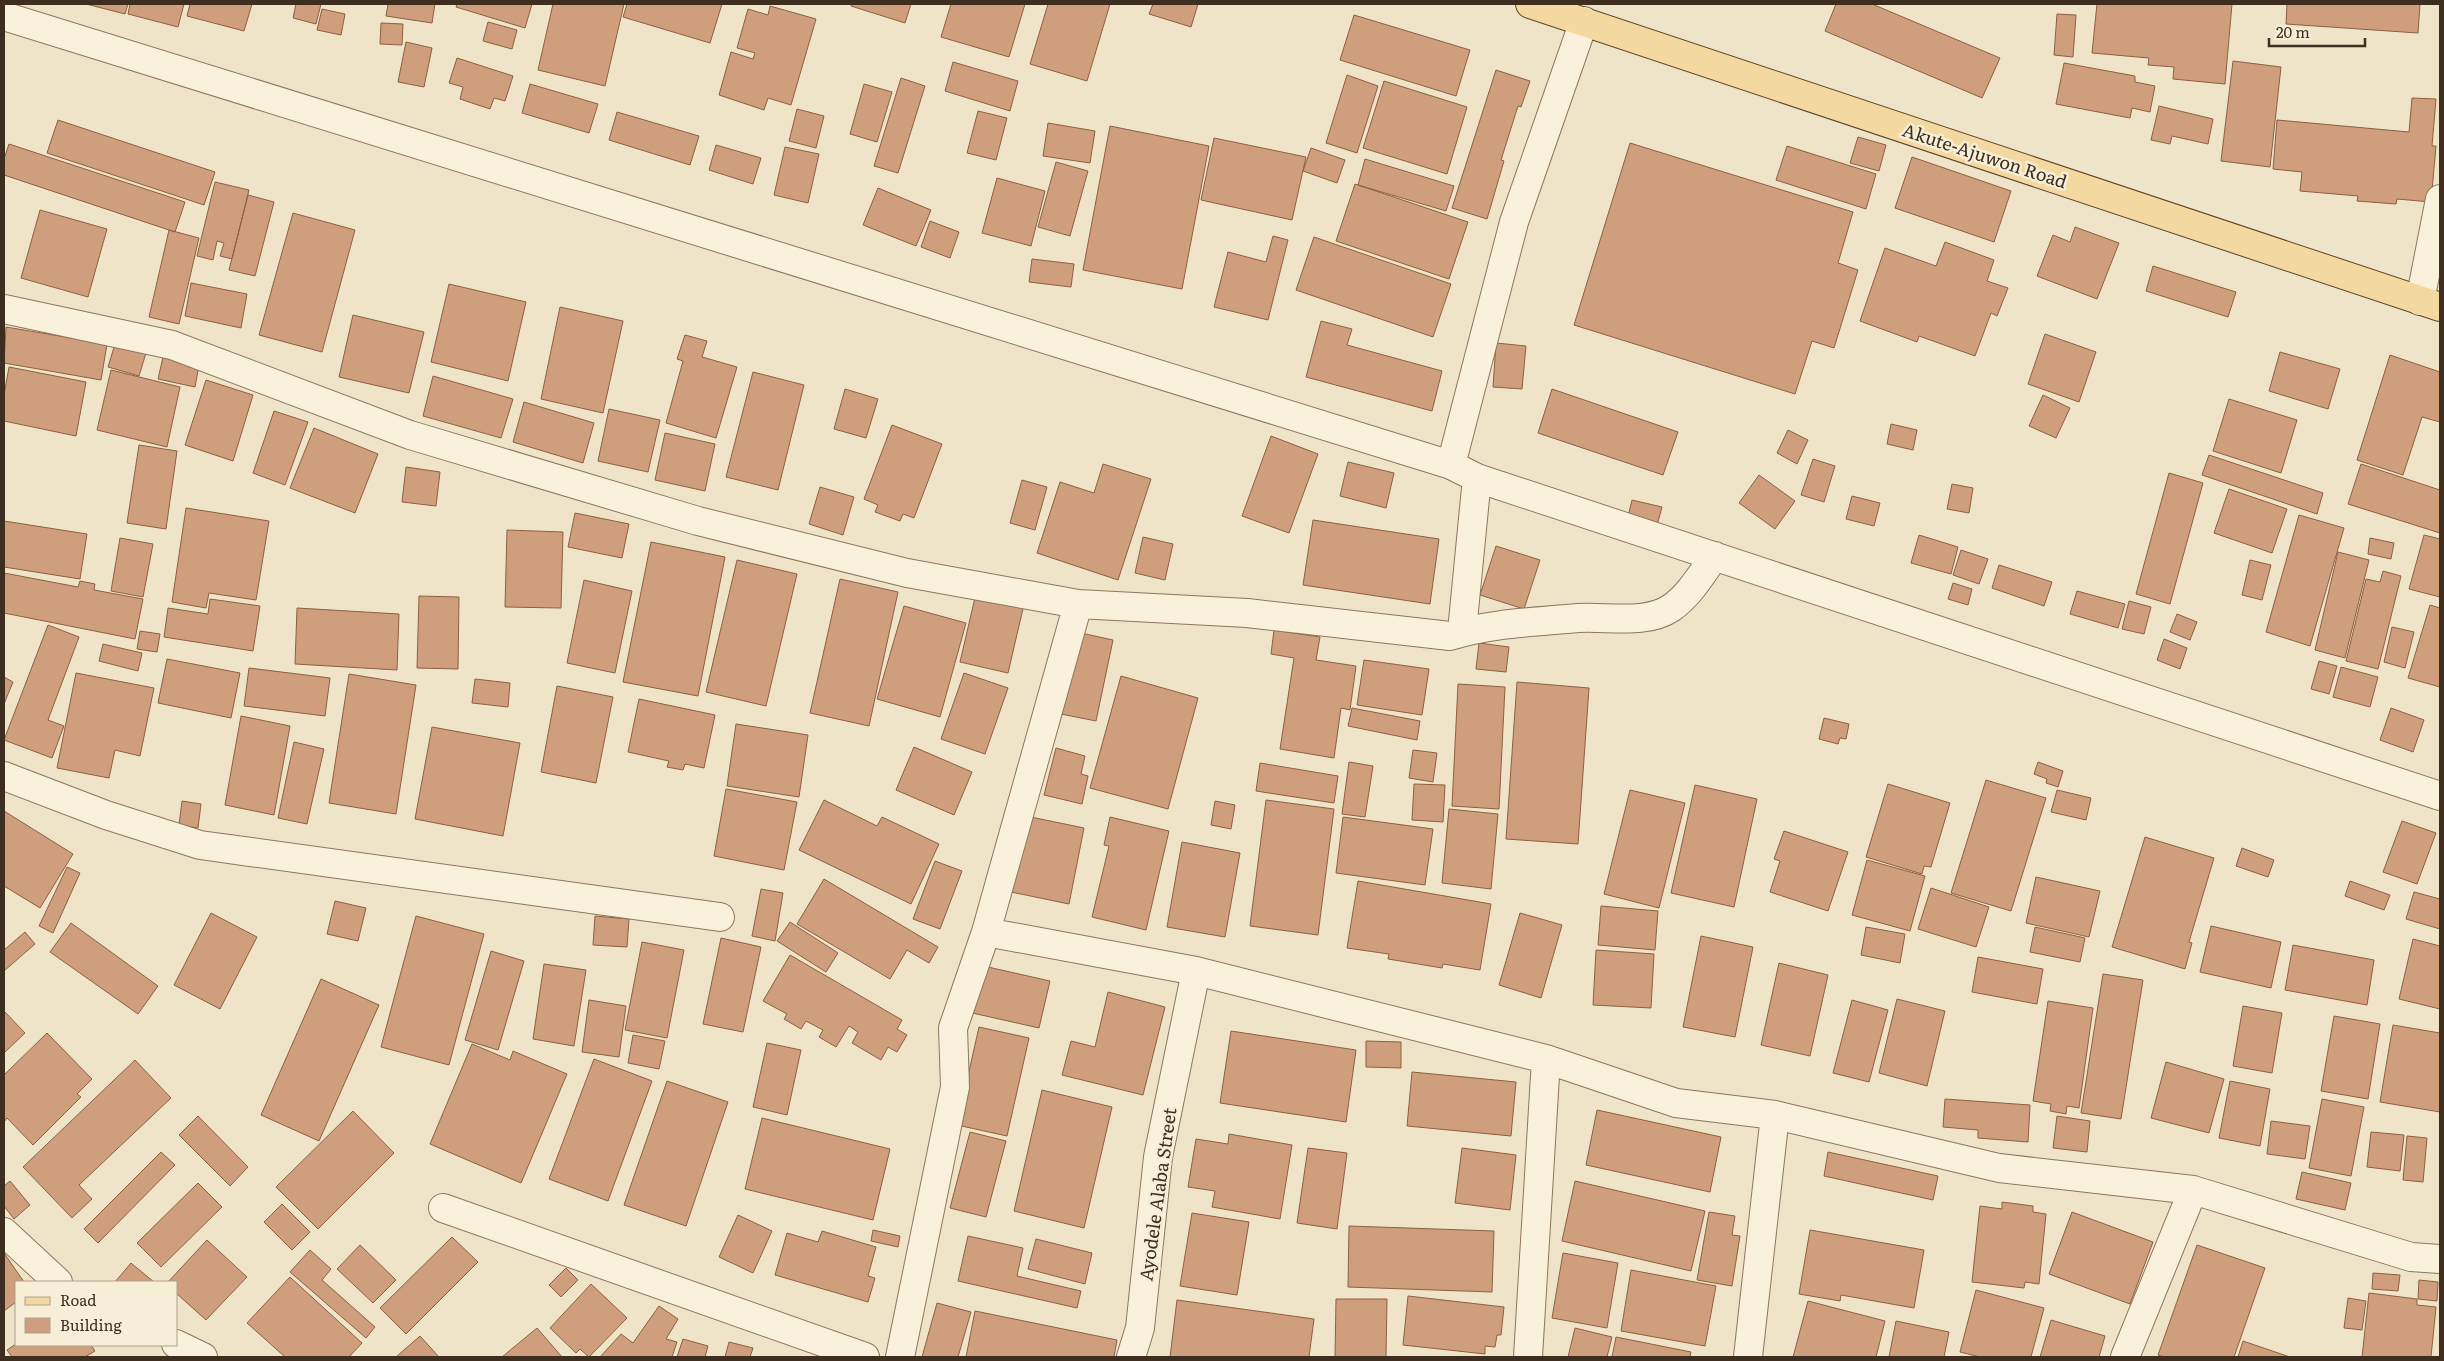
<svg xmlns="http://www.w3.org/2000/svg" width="2444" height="1361" font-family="Literata,serif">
<rect width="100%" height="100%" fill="#f0e4c8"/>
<path fill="#cf9f7d" stroke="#8d5f41" d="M86,4h42l-3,10z
M130,4h54l-6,23 -50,-13z
M190,4h62l-8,27 -57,-15z
M296,4h25l-5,20 -23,-6z
M388,4h47l-3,19 -46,-7z
M457,4h75l-7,24 -69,-21z
M553,4h71l-19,82 -67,-16z
M627,4h95l-12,39 -87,-26z
M852,4h59l-6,19 -54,-17z
M951,4h74l-16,53 -68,-20z
M1048,4h62l-23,77 -57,-17z
M1153,4h45l-7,23 -42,-13z
M1836,4h36l128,54 -18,40 -157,-67z
M2097,4h135l-7,80 -52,-5 1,-12 -26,-2 1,-7 -57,-5z
M2287,4h133l-2,29 -132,-9z
M770,6l46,13 -25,86 -23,-7 -4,12 -45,-15 12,-43 22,7 2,-6 -18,-5 11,-39 20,6z
M322,9l23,5 -4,21 -24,-5z
M2057,14l19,1 -3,42 -19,-2z
M1354,15l116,35 -14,46 -116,-36z
M488,22l29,8 -5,19 -29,-8z
M381,23l22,1 -1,21 -22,-1z
M406,42l26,6 -8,39 -26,-5z
M457,58l56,18 -8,25 -11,-3 -4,11 -30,-10 3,-12 -14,-4z
M2233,61l48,6 -11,100 -49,-6z
M953,62l65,19 -8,30 -65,-20z
M2064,63l71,13v6l20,4 -5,26 -18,-4 -2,10 -74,-14z
M1496,70l34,11 -9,26 -3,-1 -17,54 3,1 -17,58 -35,-11z
M1347,75l31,11 -21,67 -31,-10z
M901,78l24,8 -27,87 -24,-7z
M1384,81l83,26 -20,67 -84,-26z
M530,84l68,20 -9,29 -67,-20z
M864,84l28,8 -15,50 -27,-8z
M2412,98l24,1 -4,47h4l-5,56 -34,-3 -1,5 -39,-3 1,-5 -58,-5 2,-19 -29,-3 4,-49 132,12z
M2159,106l54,13 -5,25 -36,-8 -2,8 -19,-4z
M797,109l27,7 -8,32 -27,-7z
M978,111l29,7 -11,42 -29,-7z
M617,112l82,24 -9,29 -81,-25z
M58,120l157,52 -11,33 -157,-52z
M1048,123l47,8 -5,32 -47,-7z
M1110,126l99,20 -27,143 -99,-19z
M1858,137l28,8 -7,26 -29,-8z
M1214,138l92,19 -14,63 -91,-20z
M1630,143l223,69 -15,51 20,7 -24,78 -22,-7 -17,53 -221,-69z
M9,144l176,58 -10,30 -171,-57v-16z
M716,145l45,13 -8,26 -44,-14z
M1787,146l89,28 -10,35 -90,-29z
M785,147l34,7 -11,49 -34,-8z
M1311,148l34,12 -8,23 -34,-12z
M1912,157l99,34 -17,51 -99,-34z
M1365,159l89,27 -8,25 -88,-26z
M1056,162l32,9 -18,65 -32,-9z
M997,178l48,13 -14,55 -49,-13z
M215,182l34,8 -17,69 -12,-3 4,-13 -7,-2 -4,19 -16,-4z
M1355,184l113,38 -19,57 -113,-38z
M878,188l53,22 -15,36 -53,-21z
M248,195l26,7 -19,74 -26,-6z
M40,210l67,19 -19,68 -67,-19z
M293,213l62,17 -33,122 -63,-17z
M930,221l29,11 -9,26 -29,-11z
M2075,227l44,16 -22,56 -60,-23 16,-41 17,7z
M169,230l30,8 -20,86 -30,-7z
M1273,236l15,4 -20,80 -54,-13 14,-55 38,10z
M1314,237l137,47 -18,53 -137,-47z
M1945,242l49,18 -7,21 21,7 -11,28 -6,-3 -16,43 -56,-20 -2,6 -57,-21 25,-73 51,18z
M1032,259l42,5 -3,23 -42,-5z
M2153,266l83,26 -8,25 -82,-26z
M191,283l56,11 -6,34 -56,-12z
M449,284l77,18 -18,79 -77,-19z
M560,307l63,14 -20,92 -62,-14z
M353,315l71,17 -15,61 -70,-16z
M1321,321l31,8 -5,16 95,26 -10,40 -126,-34z
M6,327l101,17 -6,36 -97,-17z
M2045,334l51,18 -17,50 -51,-18z
M685,335l22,6 -5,16 35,10 -21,71 -50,-15 17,-62 -6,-2z
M1496,343l30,3 -4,43 -29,-2z
M115,344l31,9 -7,23 -31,-9z
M2280,352l60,17 -12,40 -59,-18z
M2390,355l50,17v50l-18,-5 -19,58 -46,-15z
M163,357l36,8 -4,22 -37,-8z
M9,367l77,15 -10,54 -72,-15v-26z
M111,370l69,17 -13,60 -70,-17z
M753,372l51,13 -26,105 -52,-13z
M433,376l80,23 -12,39 -78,-22z
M206,380l47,15 -20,66 -48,-16z
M845,389l33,10 -12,39 -32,-9z
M1552,389l126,43 -15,43 -125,-42z
M2043,395l27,13 -14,30 -27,-12z
M2229,399l68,21 -16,53 -68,-22z
M524,402l70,21 -11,40 -70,-21z
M609,409l51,11 -12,52 -50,-11z
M274,411l34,11 -23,63 -32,-12z
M1891,424l26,6 -4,20 -26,-6z
M892,425l50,19 -28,74 -11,-4 -3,7 -25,-9 3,-7 -14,-6z
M314,428l64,26 -23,59 -65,-25z
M1788,430l20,10 -11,24 -20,-11z
M665,433l50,11 -10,47 -50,-11z
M1271,436l47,18 -29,79 -47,-17z
M139,445l38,6 -11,78 -39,-6z
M2209,455l114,38 -6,21 -115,-39z
M1813,459l22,7 -11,36 -23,-7z
M1348,462l46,11 -8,35 -46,-12z
M1103,464l48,15 -33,101 -81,-27 23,-71 34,11z
M2361,464l79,26v43l-92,-29z
M406,467l34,5 -4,34 -34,-4z
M2169,473l34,10 -33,121 -34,-10z
M1759,475l36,26 -20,28 -36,-26z
M1022,480l25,7 -12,43 -25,-7z
M1952,484l21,4 -4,25 -22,-4z
M820,487l34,10 -11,38 -34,-11z
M2229,489l58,20 -15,44 -58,-20z
M1852,496l28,7 -6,23 -28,-7z
M1632,500l30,7 -6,22 -29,-8z
M186,508l83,13 -13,79 -47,-7 -3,15 -34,-6z
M575,513l54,11 -7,34 -54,-11z
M2299,515l45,13 -34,118 -44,-14z
M1313,520l126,19 -9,65 -127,-19z
M4,521l83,13 -7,45 -76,-12z
M507,530l56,2 -2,76 -56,-1z
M1919,535l39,12 -7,27 -40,-11z
M2424,535l16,4v58l-31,-8z
M1143,537l30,7 -8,36 -30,-7z
M120,538l33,6 -10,53 -32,-6z
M2370,538l24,5 -3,16 -23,-5z
M651,542l74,15 -27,139 -75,-14z
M1496,546l44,14 -16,49 -44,-14z
M1961,550l27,9 -9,25 -26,-9z
M2338,552l31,8 -24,98 -30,-8z
M737,560l60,14 -31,132 -60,-14z
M2250,560l21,5 -9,35 -20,-5z
M1999,565l53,17 -8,24 -52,-18z
M2383,571l18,5 -23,93 -32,-8 20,-82 14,3z
M4,573l74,14 2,-6 15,3 -1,6 49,9 -8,40 -131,-26z
M840,579l58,13 -29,134 -59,-13z
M584,580l48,11 -17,82 -48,-10z
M1953,583l19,6 -4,16 -20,-6z
M977,589l48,11 -17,73 -48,-11z
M2077,591l48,13 -7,24 -48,-14z
M419,596l40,1 -1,72 -41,-1z
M210,599l50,7 -7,45 -89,-14 4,-29 40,6z
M2129,601l22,6 -7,27 -22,-5z
M2430,605l10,3v79l-32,-9z
M904,606l62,17 -26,94 -63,-18z
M297,608l102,6 -2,56 -102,-6z
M2177,614l20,8 -7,18 -20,-8z
M48,625l31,12 -31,83 16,6 -12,32 -48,-18z
M2392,627l22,5 -9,36 -21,-6z
M1274,630l46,7 -4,23 40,6 -6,44 -9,-2 -7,50 -54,-9 14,-91 -23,-4z
M140,631l20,3 -3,18 -20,-3z
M1081,633l32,7 -17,81 -35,-7 5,-25h3z
M2164,639l23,9 -7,21 -23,-9z
M1479,643l30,4 -3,25 -30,-3z
M103,644l39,9 -4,18 -39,-10z
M167,659l73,14 -9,45 -73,-15z
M1364,660l65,9 -7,46 -65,-10z
M2319,661l18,5 -8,28 -18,-5z
M2341,667l37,10 -8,30 -37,-10z
M249,668l81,10 -5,38 -81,-10z
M76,673l78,15 -14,68 -25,-6 -6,28 -52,-10z
M964,673l44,15 -23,66 -44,-15z
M349,674l67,11 -20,129 -67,-11z
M1121,676l77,22 -30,111 -78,-21z
M4,677l9,5 -9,22z
M475,679l35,4 -2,24 -36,-4z
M1517,682l72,6 -11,156 -72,-5z
M1458,684l47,3 -6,122 -47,-3z
M557,686l56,11 -17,86 -55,-11z
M639,699l76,16 -11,53 -19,-4 -2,6 -16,-3 2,-6 -41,-9z
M1352,708l68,13 -3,19 -69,-14z
M2391,708l33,12 -11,32 -33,-12z
M241,716l49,10 -16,89 -49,-10z
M1824,718l25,6 -3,15 -6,-1 -2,6 -19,-5z
M736,724l72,11 -9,62 -72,-11z
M432,727l88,16 -17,93 -88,-17z
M294,742l30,7 -17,75 -29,-6z
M914,747l58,25 -18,43 -58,-25z
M1056,748l29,8 -4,18 7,2 -6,28 -38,-9z
M1413,750l24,3 -4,29 -24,-4z
M1349,762l24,4 -8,51 -23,-3z
M2038,762l25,9 -5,16 -12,-4 1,-4 -13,-5z
M1260,763l78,13 -4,27 -78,-12z
M1986,780l60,18 -35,113 -60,-18z
M1414,784l31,1 -2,37 -31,-2z
M1888,784l62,19 -19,64 -7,-1 -2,8 -56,-17z
M1695,785l62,14 -23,108 -63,-14z
M726,789l71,13 -13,68 -70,-14z
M1630,790l55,13 -26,105 -55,-14z
M2057,790l34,8 -5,22 -35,-8z
M824,800l53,26 5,-9 57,27 -28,60 -112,-54z
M1266,800l68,9 -16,126 -68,-9z
M182,801l19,3 -3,24 -19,-3z
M1215,801l20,4 -4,24 -20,-4z
M1449,809l49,5 -7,75 -49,-6z
M4,811l69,43 -33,54 -36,-22z
M1026,816l58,12 -15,76 -58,-12z
M1110,817l59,14 -23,99 -54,-13 17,-71 -5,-1z
M1343,817l90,12 -8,56 -89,-12z
M2402,821l34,12 -19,51 -34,-12z
M1784,831l64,21 -20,59 -58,-19 10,-31 -6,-2z
M2145,837l69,21 -25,84 3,1 -7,26 -73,-22z
M1182,842l58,11 -15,84 -58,-10z
M2242,848l32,12 -6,17 -32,-11z
M1867,860l58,16 -15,55 -58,-16z
M935,861l27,10 -22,58 -27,-10z
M67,867l13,6 -27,60 -14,-7z
M2036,877l64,14 -11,46 -63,-14z
M824,879l114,68 -9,16 -22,-13 -17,29 -93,-55z
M1358,881l133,23 -11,66 -37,-6 -1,4 -54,-9 1,-5 -42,-6z
M2350,881l40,14 -6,15 -39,-14z
M1931,888l58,19 -13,40 -58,-18z
M761,889l22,4 -8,48 -23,-5z
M2414,892l26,7v30l-34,-10z
M335,901l31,7 -8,33 -31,-7z
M1601,906l57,5 -3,39 -57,-5z
M211,913l46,24 -37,72 -46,-24z
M1520,913l42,12 -21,73 -42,-13z
M416,916l68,18 -35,131 -68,-18z
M595,916l34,3 -2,28 -34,-2z
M790,922l48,31 -12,19 -49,-31z
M71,923l87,63 -20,28 -88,-62z
M2211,926l70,16 -10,46 -71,-16z
M1866,927l39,7 -5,29 -39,-8z
M2035,927l50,11 -5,24 -50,-10z
M25,932l10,12 -31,27v-21z
M1701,936l52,11 -18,90 -52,-10z
M721,938l40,9 -18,85 -40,-8z
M2413,939l27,7v63l-41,-10z
M642,942l42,8 -17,88 -42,-8z
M2293,945l81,15 -7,45 -82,-15z
M1596,950l58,4 -3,54 -58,-3z
M491,951l33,10 -26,89 -33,-10z
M790,955l112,65 -5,9 10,6 -10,17 -9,-5 -7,13 -29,-17 6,-11 -9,-6 -13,21 -17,-10 4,-7 -17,-9 -5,8 -17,-10 3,-5 -24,-13z
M1978,957l65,12 -6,35 -65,-12z
M1779,963l49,12 -18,81 -49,-11z
M544,964l42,6 -12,76 -41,-7z
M979,965l71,16 -11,47 -71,-16z
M2103,974l40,6 -22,139 -40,-6z
M321,979l58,26 -60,136 -58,-26z
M1108,992l57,15 -22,88 -81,-20 9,-34 24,6z
M1897,999l48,12 -18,75 -48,-13z
M589,1000l37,6 -7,51 -37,-5z
M1852,1000l36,10 -19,72 -36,-9z
M2048,1001l45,7 -14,100 -12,-2 -1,8 -16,-3 1,-7 -18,-3z
M2243,1006l39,7 -10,60 -39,-7z
M4,1011l21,22 -21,20z
M2334,1016l46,8 -12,75 -47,-8z
M2393,1025l47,8v79l-60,-10z
M979,1027l50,11 -22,98 -50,-11z
M1231,1031l125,19 -10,72 -126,-19z
M47,1033l45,46 -15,15 4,3 -48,48 -26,-27 -3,4v-47z
M633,1035l32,6 -6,28 -31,-6z
M1366,1041l35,1v26l-35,-1z
M767,1043l34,7 -14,65 -34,-8z
M472,1044l38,16 3,-9 54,23 -46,109 -91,-39z
M594,1059l58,22 -44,120 -59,-22z
M135,1060l36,38 -92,87 13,14 -20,19 -49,-51z
M2166,1062l58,17 -15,54 -58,-15z
M1412,1072l104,10 -5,54 -104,-10z
M667,1081l61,21 -42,124 -62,-21z
M2230,1081l40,8 -10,57 -41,-8z
M1042,1090l70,17 -28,121 -70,-17z
M1945,1099l85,6 -2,37 -50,-4v-8l-35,-3z
M2322,1099l42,8 -13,69 -42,-8z
M1597,1110l124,27 -11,55 -124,-27z
M353,1111l41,42 -76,76 -42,-42z
M198,1116l50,51 -18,19 -51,-51z
M2057,1116l33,5 -3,31 -34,-4z
M762,1118l128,31 -17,71 -128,-31z
M2271,1121l39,5 -5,33 -38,-5z
M970,1132l36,9 -20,76 -36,-9z
M2371,1132l33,3 -4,36 -33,-4z
M1229,1134l63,11 -12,74 -68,-12 3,-16 -27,-4 8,-48 32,5z
M2407,1136l20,2 -4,44 -20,-2z
M1308,1148l39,5 -10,76 -40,-6z
M1462,1148l54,7 -6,55 -55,-7z
M161,1152l14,13 -77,78 -14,-14z
M1828,1152l110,24 -5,24 -109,-24z
M2302,1172l49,11 -6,27 -49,-11z
M10,1181l20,24 -16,14 -10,-13v-20z
M1575,1181l130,30 -14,60 -129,-30z
M198,1183l24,24 -61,60 -24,-24z
M2002,1202l31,4v6l13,2 -7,70 -14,-2 -1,6 -52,-6 8,-76 22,3z
M282,1204l28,28 -18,18 -28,-28z
M1709,1212l26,4 -3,19 8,1 -8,50 -35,-6z
M2072,1212l81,30 -23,62 -81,-30z
M1192,1213l57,9 -12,73 -57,-9z
M738,1215l34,16 -19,42 -34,-16z
M1349,1226l145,5 -2,61 -144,-5z
M873,1230l27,6 -2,11 -27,-6z
M1810,1230l114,20 -10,58 -73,-13 -1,6 -41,-7z
M822,1231l54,16 -8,29 7,2 -7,24 -93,-27 12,-42 31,9z
M968,1236l55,12 -6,28 64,15 -4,17 -119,-27z
M452,1237l26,25 -72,72 -26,-26z
M1036,1239l56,14 -7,31 -57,-15z
M207,1240l40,37 -41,43 -30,-27v-11h-8z
M360,1245l36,35 -23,23 -36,-34z
M2197,1245l68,23 -31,89h-70l-6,-2z
M310,1250l21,19 -9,11 53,47 -9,11 -76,-66z
M4,1253l20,29h-8v20l-12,9z
M1563,1253l55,10 -11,65 -55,-10z
M131,1263l23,19h-39z
M566,1268l12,12 -17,17 -12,-12z
M1631,1270l85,16 -11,60 -84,-15z
M2373,1273l27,2 -2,16 -26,-2z
M290,1277l72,66 -13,14h-64l-38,-34z
M2419,1280l19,2 -1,19 -19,-2z
M591,1284l36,34 -38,39 -9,-8 -4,4 -26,-25z
M1976,1290l68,18 -13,49h-51l-20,-5z
M2369,1293l48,6v6l19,2 -5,50h-69z
M1408,1296l96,11 -3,28h-4l-2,12 -10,-1v8l-82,-9z
M2348,1298l18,3 -4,29 -18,-2z
M1336,1299h51l-1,58h-51z
M1177,1300l137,19 -5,38h-139z
M1808,1301l77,20 -9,36h-83z
M937,1303l34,9 -13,45h-36z
M659,1306l19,13 -12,20 11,3 -5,15h-72l21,-23 12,9z
M975,1311l142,29 -3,17h-148z
M2051,1320l54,16 -6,21h-59z
M1896,1321l53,11 -5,25h-55z
M537,1328l25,29h-60z
M1575,1328l37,9 -5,20h-39z
M420,1336l19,21h-43z
M1616,1337l75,15 -1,5h-78z
M683,1339l25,7 -3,11h-28z
M2243,1341l47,16h-52z
M729,1342l24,6 -3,9h-25z
M16,1344l75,1 4,6 -10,6h-73l-5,-7z"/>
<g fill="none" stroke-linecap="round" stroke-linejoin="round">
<defs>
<path id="minor" d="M4,16l1447,449 26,13 963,318
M2420,301l20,-102
M4,309l168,36 238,90 288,86 209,52 171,31 169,9 203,23c40,-13 86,-14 128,-18 29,-2 68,7 93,-10 19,-13 31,-35 44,-52
M1451,465l63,-243 70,-201
M1468,630l-5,-9 14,-143
M4,776l102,39 94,30 520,72
M986,932l210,39 350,88 130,44 99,12 224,53 194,22 218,67 29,2
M443,1208l422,149
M4,1232l54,50
M176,1344l27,13
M900,1357l55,-270 -2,-59 33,-96 92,-328
M1131,1357l9,-29 18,-171 38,-186
M1528,1357l18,-298
M1748,1357l27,-242
M2125,1357l68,-167"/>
<path id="major" d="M1530,4l910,303"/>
</defs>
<use href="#minor" stroke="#8d765c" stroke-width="30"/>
<use href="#major" stroke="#5b4430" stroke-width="30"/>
<use href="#minor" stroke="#faf1dc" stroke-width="28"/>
<use href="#major" stroke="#f3d9a0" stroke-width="28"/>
</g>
<g text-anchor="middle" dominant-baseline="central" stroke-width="5" stroke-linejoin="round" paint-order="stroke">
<g font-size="18" fill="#3d2e20" stroke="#f7eed8">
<text transform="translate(1985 155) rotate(18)">Akute-Ajuwon Road</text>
<text transform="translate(1157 1194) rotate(-82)">Ayodele Alaba Street</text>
</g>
</g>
<rect width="2444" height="1361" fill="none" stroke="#3d2e20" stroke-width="10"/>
<rect x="15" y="1281" width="162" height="65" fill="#f7eed8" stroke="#ada18e"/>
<rect x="25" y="1297" width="25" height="8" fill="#f3d9a0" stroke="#ada18e"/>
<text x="60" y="1306" font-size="15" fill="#3d2e20">Road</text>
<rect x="25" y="1318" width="25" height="15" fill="#cf9f7d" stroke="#ada18e"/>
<text x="60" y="1331" font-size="15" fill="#3d2e20">Building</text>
<path d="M2269 38v8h96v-8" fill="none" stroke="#3d2e20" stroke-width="2.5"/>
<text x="2276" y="38" font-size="15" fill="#3d2e20" stroke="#f7eed8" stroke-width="4" paint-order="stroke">20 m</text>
</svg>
